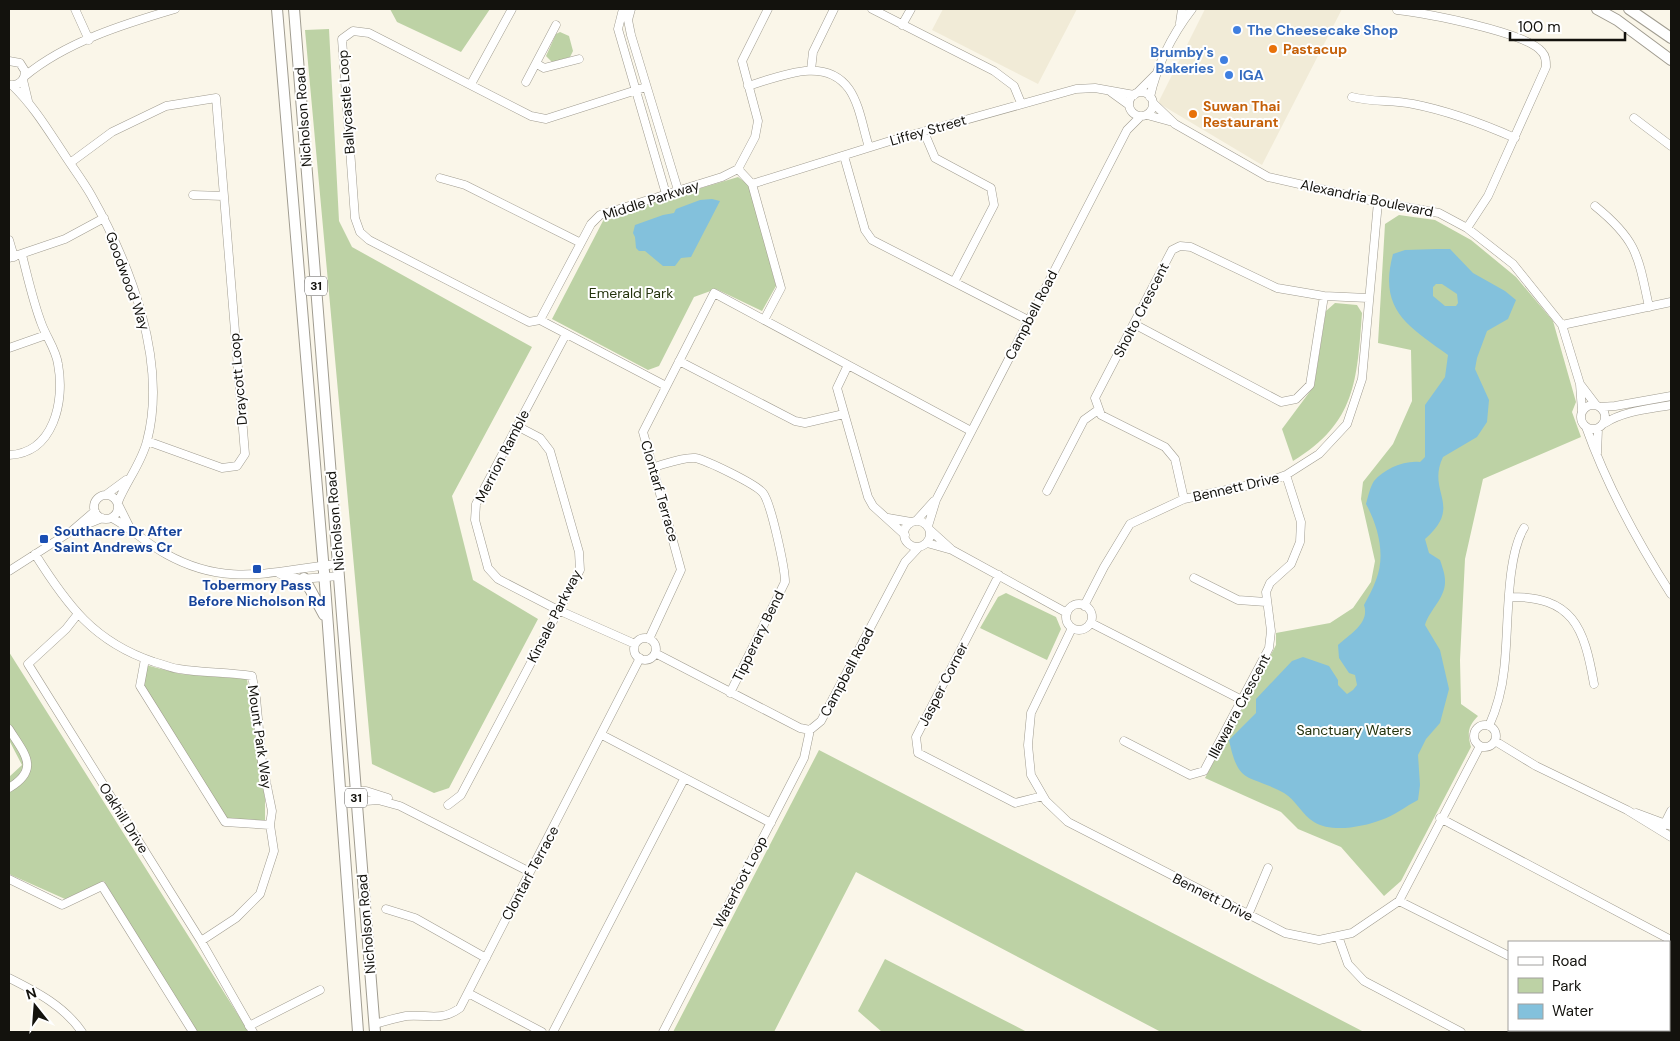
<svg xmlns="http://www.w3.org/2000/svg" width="1680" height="1041" font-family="'DM Sans',sans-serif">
<rect width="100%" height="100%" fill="#faf6e9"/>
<path fill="#f1ebd7" d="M943,9h134l-39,75 -106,-54z
M1205,9h137l-80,156 -102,-61 -1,-3z"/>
<path fill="#bdd2a5" d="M390,9h100l-29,43 -64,-30z
M329,29l10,192 13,26 180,100 -80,149 21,84 65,39 -89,169 -15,5 -62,-29 -67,-734z
M560,32l9,4 4,15 -3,6 -18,5 -6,-6 10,-22z
M738,177l11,8 27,101 -14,25 -46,-22 -22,8 -35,69 -11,4 -96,-51 53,-102z
M1399,215l36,5 36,20 45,37 37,44 23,81 -4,10 9,25 -98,42 -18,80 -5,101 1,44 17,12c-10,10 -11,17 -7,31l-70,134 -17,15 -43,-49 -43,-18 -17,-17 -76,-34 71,-133v-12l54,-10 23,-15 18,-26 4,-21 -14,-62 2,-17 30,-38 19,-43 -1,-51 -33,-7 7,-119z
M1335,303l22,2 5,8c-5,67 -6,110 -69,148l-11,-32 32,-43 12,-75z
M1006,593l50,24 5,12 -14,31 -67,-32 18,-31z
M9,652l240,380h-53l-92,-151 -39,18 -56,-25v-97l13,-12 -13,-25z
M146,665l34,9 67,5 18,120v22l-39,-3 -85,-136z
M819,750l545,282h-203l-305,-160 -82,160h-101z
M885,959l142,73h-145l-24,-21z"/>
<path fill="#83c1dc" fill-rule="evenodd" d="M712,199l8,2 -29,56 -10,1 -6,8h-12l-18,-15h-6l-3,-3 -1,-11 -2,-4 2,-8 28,-10 11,-2 2,-4 24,-9z
M1437,249h13l23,24 32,18 11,9 -8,19 -21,12 -10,27 -2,11 14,31 -2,22 -10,15 -34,20c-17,36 21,48 -18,82l4,14 11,7c2,6 5,14 5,20 1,18 -15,29 -20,45l15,25 9,39 -9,34 -14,16 -8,16 2,30 -2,15c-12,6 -24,16 -37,20 -18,7 -50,13 -67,2 -12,-7 -18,-22 -30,-29 -36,-20 -45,-6 -55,-53l27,-27v-14l36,-38 11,-4 26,9 9,14v5l9,9 6,-4 4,-5 -2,-10 -6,-2 -10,-15 -1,-13c12,-11 32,-22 26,-40 4,-8 9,-16 12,-25 10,-25 2,-54 -10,-76 2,-7 4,-17 8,-23 10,-12 30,-21 46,-19l5,-5v-52l20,-28 3,-22c-40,-29 -70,-45 -55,-101l12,-4zM1436,284h6l15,10 1,9 -2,3h-11l-12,-10v-9z"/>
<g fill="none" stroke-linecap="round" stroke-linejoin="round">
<defs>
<path id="minor" d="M75,9l14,31
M623,9l-5,20 48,165
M631,9l-3,11 3,15 47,155
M872,9l122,62 20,15 7,17
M1397,10c27,3 130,22 145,42 4,4 4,9 4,15l-58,129 -21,32
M1180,23l2,-14
M902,25l9,-16
M9,61l11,2 5,8c0,9 -6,15 -15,14
M537,64l7,4 35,-9
M811,70l2,-18 21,-43
M25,76c41,-34 99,-52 150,-67
M23,80l5,21
M526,82l30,-57
M471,84l41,-75
M12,85c21,20 36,45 52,69 9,14 19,27 27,41 39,69 77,166 56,246 -5,21 -21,41 -29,61
M748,86c31,-9 77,-31 101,3 11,16 14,40 20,58
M1111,92l18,13
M1129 104a12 12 0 1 1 24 0a12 12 0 1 1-24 0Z
M1137,93l18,-18
M1150,97c7,-32 22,-62 42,-88
M1352,97c20,5 40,3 61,7 36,7 68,19 102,34
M1153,103l22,21 93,53 110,25 61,11 28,15 46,36 49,61 18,59 2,27
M1147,115l22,6
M1634,118l37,28
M924,132l11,26 56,30 3,17 -40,77
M844,156l21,74 7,10 156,80
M70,163l42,-31 54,-26 50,-8 29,356 -8,12 -15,2 -75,-27
M738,169l17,-32 3,-16 -16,-60 26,-52
M440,178l25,7 116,58
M752,184l138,-43 186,-52 19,-1 39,7
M193,195l30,1
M1595,206c42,34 43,49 54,101
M9,240l5,17
M9,258l56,-19 39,-21
M540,320l-11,2 -160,-82 -9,-8 -5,-14 -13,-179 11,-8 16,2 162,83 15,3 100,-32
M540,320l51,-96 9,-9 122,-38 16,-8 14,15 29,104 -17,32
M540,320l126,66
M1134,324l147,78 15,-3 14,-14 14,-89
M1562,325l109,-23
M566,334l-90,170 -1,16 13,48 10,11 60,31 77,34
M9,348l37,-13
M679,361l116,60 10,2 39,-9
M848,365l-11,23 31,109 5,9 32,29
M1580,384l16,21
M1581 417a12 12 0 1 1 24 0a12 12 0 1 1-24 0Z
M1600,407l15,-1 56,-10
M1605,423c19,-12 44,-14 66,-18
M1586,427c21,59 51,114 85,167
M1597,453l1,-24
M9,455c45,-2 56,-54 49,-91 -2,-14 -11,-26 -16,-39 -9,-23 -14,-47 -20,-70
M654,467c12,-3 27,-10 41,-9 11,2 61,26 68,35 8,10 22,75 22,89l-55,111
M1047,491l37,-71 14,-10
M107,494l19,-14
M94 507a12 12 0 1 1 24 0a12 12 0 1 1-24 0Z
M1184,499l-9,-40 -10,-12 -64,-32 -6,-17 77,-148 8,-4 11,1 86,41 47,8 44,2
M119,506l11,22
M112,518c19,10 35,26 54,36 63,35 107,16 172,10
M888,518l23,4
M916,521l18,-20
M904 534a13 13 0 1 1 26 0a13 13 0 1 1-26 0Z
M928,526l8,-26 191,-370 14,-14
M80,527l22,-9
M930,530l21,19
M927,543l25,7 115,63
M35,554c32,51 59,88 119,108 8,2 17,6 25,7 24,4 49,3 73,7l4,22 6,64 10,49 -2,14 4,26 -14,43 -24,24 -35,23
M9,571l64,-41 22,-19
M280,574l20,5 39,-3
M999,575l-83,162 2,16 97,50 28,-7
M1194,578l44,22 28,2
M1509,597c64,-1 75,30 85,87
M1066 617a13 13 0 1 1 26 0a13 13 0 1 1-26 0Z
M1084,606l20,-39 26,-43 54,-25 85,-18 17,-6 33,-21 28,-30 15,-45 16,-177
M77,615l-11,14 -38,35 173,277 52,91
M1091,623l151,77
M1072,628l-41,85 -3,32 3,30 15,26 22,21 217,111 34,7 33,-7 47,-32 81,-155
M634 649a11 11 0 1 1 22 0a11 11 0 1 1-22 0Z
M649,639l32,-69 -38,-138 71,-139 257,138
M655,653l145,75 10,2 11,-9 84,-159 14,-15
M145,659l-5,27 85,136 45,3
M1474 736a11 11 0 1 1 22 0a11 11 0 1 1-22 0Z
M1489,726c8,-18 13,-37 15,-56 5,-38 1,-111 20,-142
M9,729c15,24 32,40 0,59
M602,735l169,88
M1124,741l66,34 14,-4 65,-123 2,-17 -5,-39 4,-9 21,-19 9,-22 1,-20 -15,-47
M1495,741l41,25 91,44 44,27
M341,791h25l22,7
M342,803l36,-3 22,6 130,66
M448,805l13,-10 119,-225 -1,-18 -29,-101 -10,-13 -23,-12
M1636,813l35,13
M1440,818l231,122
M1663,827l8,-16
M9,879l53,26 40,-19 91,146
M1399,901l110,55
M386,909l29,9 71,40
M1248,915l20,-47
M1338,936l10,28 16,17 97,51
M9,978c28,14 55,28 73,54
M468,993l74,39
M375,1024c10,-3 21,-6 31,-8 22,-2 35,6 54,-8l180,-350
M249,1026l71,-36
M1648,1030l4,2
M553,1032l131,-253
M663,1032l141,-274 6,-28"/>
<path id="major" d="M277,9l47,563 34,460
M294,9l81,1023
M1597,9l20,11 54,40
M1629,9l42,29
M304,578l20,37"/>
</defs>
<use href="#minor" stroke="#a09c90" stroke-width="9"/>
<use href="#major" stroke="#a09c90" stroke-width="12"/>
<use href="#minor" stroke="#fff" stroke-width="8"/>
<use href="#major" stroke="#fff" stroke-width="10"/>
</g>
<g fill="#3f7fe0" stroke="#fff" stroke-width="2">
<circle cx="1237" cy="30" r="5"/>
<circle cx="1224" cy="60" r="5"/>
<circle cx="1229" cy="75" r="5"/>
</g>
<g fill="#e8710a" stroke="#fff" stroke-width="2">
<circle cx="1273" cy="49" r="5"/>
<circle cx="1193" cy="114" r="5"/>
</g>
<g fill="#1a4fb4" stroke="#fff" stroke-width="2">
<rect x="39" y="534" width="10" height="10" rx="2.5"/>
<rect x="252" y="564" width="10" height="10" rx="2.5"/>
</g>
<g text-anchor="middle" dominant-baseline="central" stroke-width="4" stroke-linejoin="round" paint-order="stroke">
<g fill="#fff" stroke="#5a5956" stroke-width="1">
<rect x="305" y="276.5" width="22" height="19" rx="4"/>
<rect x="345" y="788.5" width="22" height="19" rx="4"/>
</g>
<g font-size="12" font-weight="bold" fill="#13120d">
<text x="316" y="286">31</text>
<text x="356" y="798">31</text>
</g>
<g font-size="14" font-weight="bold" fill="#366cbe" stroke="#fff" text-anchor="start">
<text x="1247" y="30">The Cheesecake Shop</text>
<text x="1214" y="52" text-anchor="end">Brumby's<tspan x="1214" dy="16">Bakeries</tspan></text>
<text x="1239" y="75">IGA</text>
</g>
<g font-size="14" font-weight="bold" fill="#c56008" stroke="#fff" text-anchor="start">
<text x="1283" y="49">Pastacup</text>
<text x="1203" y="106">Suwan Thai<tspan x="1203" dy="16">Restaurant</tspan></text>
</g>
<g font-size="14" fill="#13120d" stroke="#fff">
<text transform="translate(346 102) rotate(-94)">Ballycastle Loop</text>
<text transform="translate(303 117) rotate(-94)">Nicholson Road</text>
<text transform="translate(928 130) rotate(-16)">Liffey Street</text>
<text transform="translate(1367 198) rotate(12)">Alexandria Boulevard</text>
<text transform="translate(651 200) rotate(-18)">Middle Parkway</text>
<text transform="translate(128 281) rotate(70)">Goodwood Way</text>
<text transform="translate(1141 310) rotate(-63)">Sholto Crescent</text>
<text transform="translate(1031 315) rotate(-63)">Campbell Road</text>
<text transform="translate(238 379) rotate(-95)">Draycott Loop</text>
<text transform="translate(502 456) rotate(-63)">Merrion Ramble</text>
<text transform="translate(1236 487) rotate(-13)">Bennett Drive</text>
<text transform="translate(660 491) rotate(74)">Clontarf Terrace</text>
<text transform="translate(335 521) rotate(-95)">Nicholson Road</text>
<text transform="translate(554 616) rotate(-63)">Kinsale Parkway</text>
<text transform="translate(758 636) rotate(-64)">Tipperary Bend</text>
<text transform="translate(847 672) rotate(-62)">Campbell Road</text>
<text transform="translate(943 684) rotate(-63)">Jasper Corner</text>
<text transform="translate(1239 706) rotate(-62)">Illawarra Crescent</text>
<text transform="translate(260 737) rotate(82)">Mount Park Way</text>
<text transform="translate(124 818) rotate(58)">Oakhill Drive</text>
<text transform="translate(530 873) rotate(-62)">Clontarf Terrace</text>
<text transform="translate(740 882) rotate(-63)">Waterfoot Loop</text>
<text transform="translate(1213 897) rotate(27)">Bennett Drive</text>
<text transform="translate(366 924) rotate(-95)">Nicholson Road</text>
</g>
<g font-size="14" fill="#25340e" stroke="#fff">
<text x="631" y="293">Emerald Park</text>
<text x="1354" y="730">Sanctuary Waters</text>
</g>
<g font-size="14" font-weight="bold" fill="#164399" stroke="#fff" text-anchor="start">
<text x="54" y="531">Southacre Dr After<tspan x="54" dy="16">Saint Andrews Cr</tspan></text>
<text x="257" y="585" text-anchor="middle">Tobermory Pass<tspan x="257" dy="16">Before Nicholson Rd</tspan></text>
</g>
</g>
<rect width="1680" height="1041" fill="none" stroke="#13120d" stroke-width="20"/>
<rect x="1508" y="941" width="162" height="90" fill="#ffffff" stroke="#a1a09e"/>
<rect x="1518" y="957" width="25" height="8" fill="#ffffff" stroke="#a1a09e"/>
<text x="1552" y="966" font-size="15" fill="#13120d">Road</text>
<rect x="1518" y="978" width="25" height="15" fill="#bdd2a5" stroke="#a1a09e"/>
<text x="1552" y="991" font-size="15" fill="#13120d">Park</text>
<rect x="1518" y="1004" width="25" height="15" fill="#83c1dc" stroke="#a1a09e"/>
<text x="1552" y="1016" font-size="15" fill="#13120d">Water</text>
<g transform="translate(35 1006) rotate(343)" stroke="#ffffff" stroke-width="4" paint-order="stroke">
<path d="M0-4L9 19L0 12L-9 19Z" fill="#13120d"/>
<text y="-8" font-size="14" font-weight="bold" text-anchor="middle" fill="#13120d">N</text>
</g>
<path d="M1510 32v8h115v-8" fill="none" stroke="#13120d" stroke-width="2.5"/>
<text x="1518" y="32" font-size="15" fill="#13120d" stroke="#ffffff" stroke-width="4" paint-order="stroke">100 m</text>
</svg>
